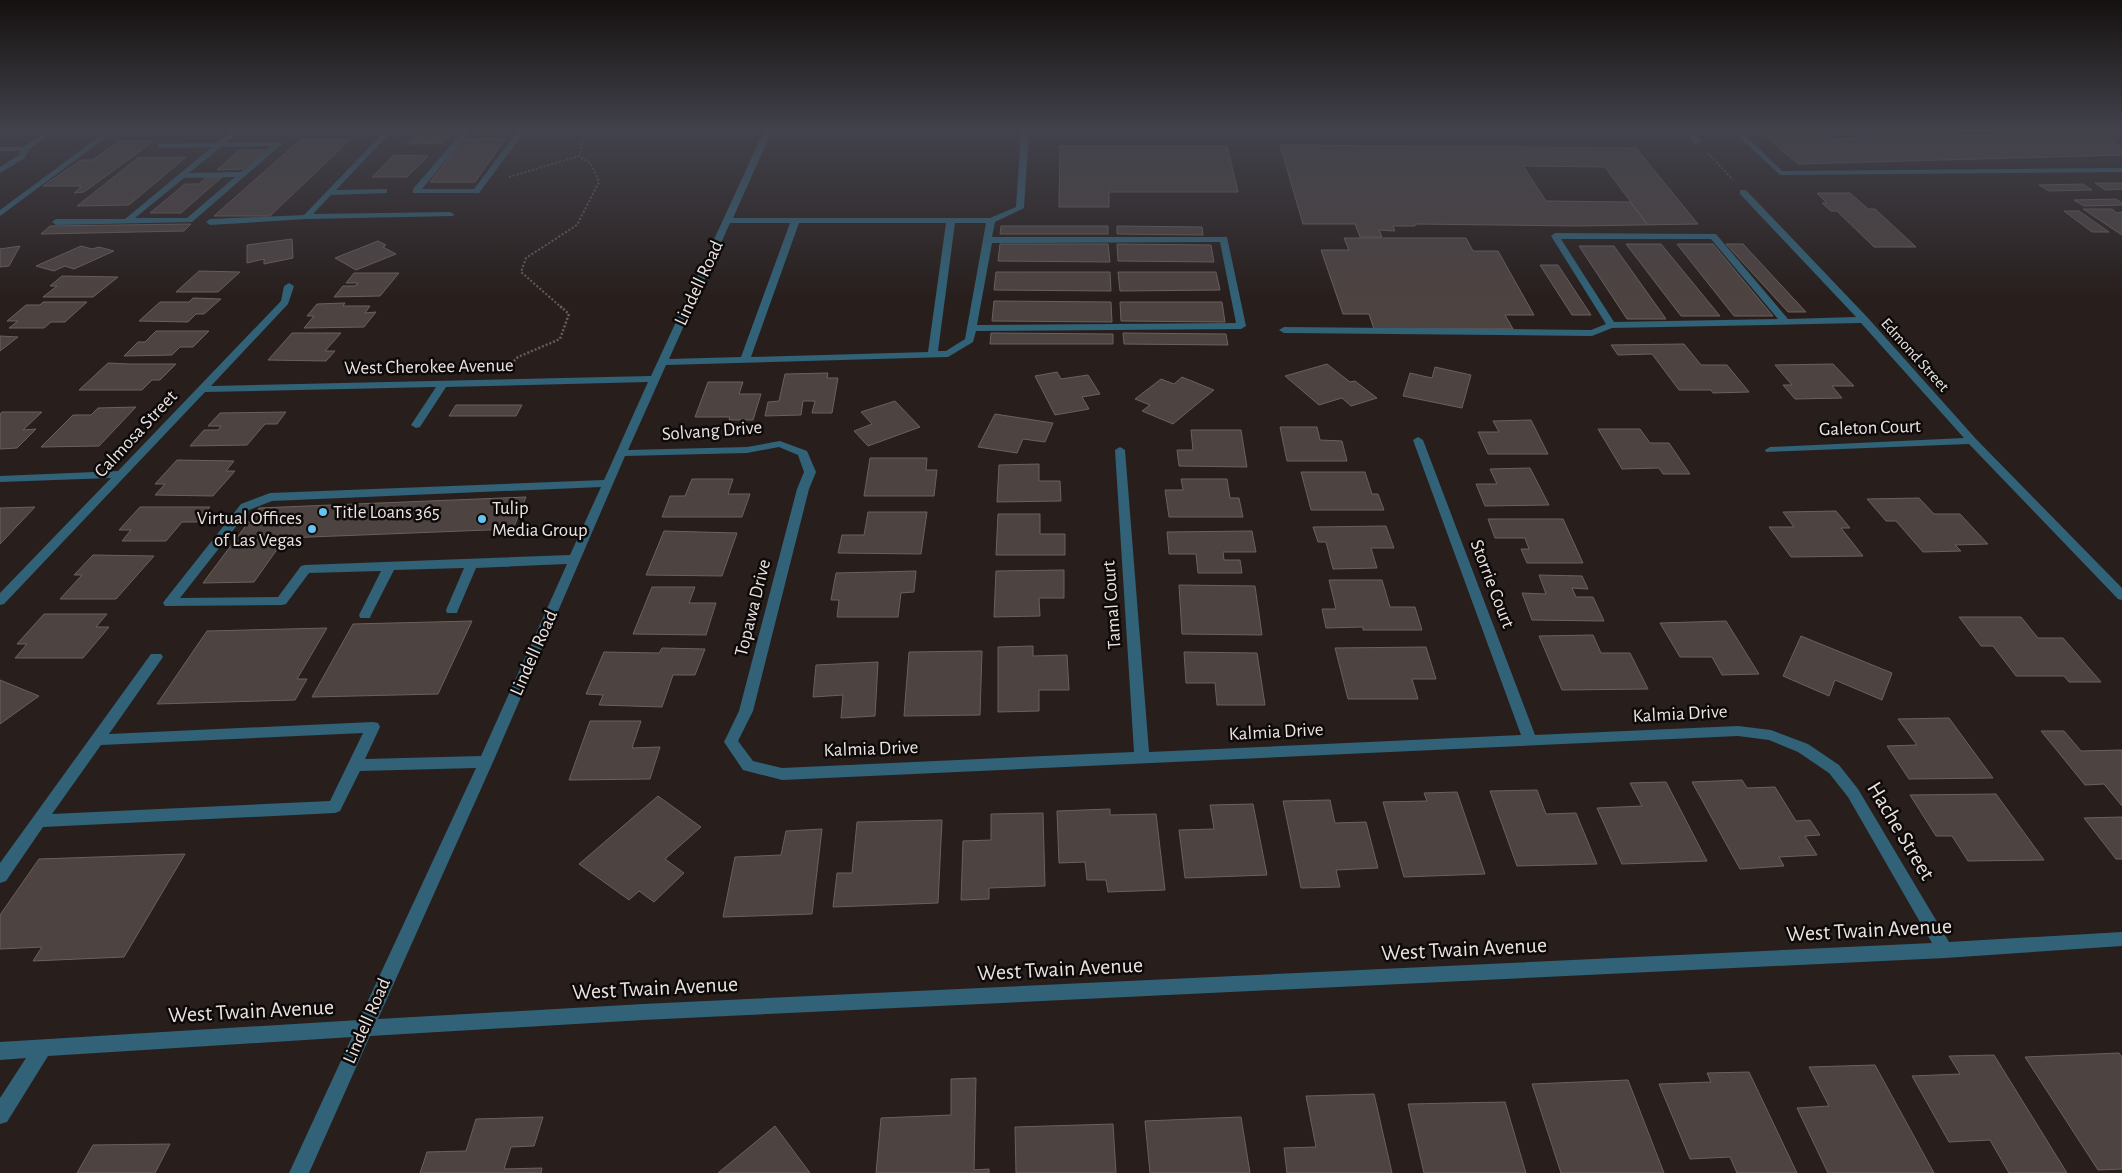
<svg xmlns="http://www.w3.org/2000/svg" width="2122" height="1173" font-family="'Alegreya Sans',sans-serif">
<rect width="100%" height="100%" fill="#281f1d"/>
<path fill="#4d4341" stroke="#6b605e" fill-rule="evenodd" d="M1775,131h45l10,8 65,-2 -4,-3h21l-3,-2 34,1 5,3 53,-1 -5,-4h100l26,16v8l-324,9 -37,-31h16z
M452,133l-8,10 -37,1 8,-10z
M506,138l-31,44h-45l34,-43z
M301,139h50l-81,77h-56z
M119,141h35l-70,51 -10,1 8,-7h-39l38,-26h12z
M1280,145l356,3 62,76 -120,2 -163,-2v2h-22l2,5 -16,-1 3,7h-22l-5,-13h-52zM1523,166l82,1 42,57 -17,-22 -84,-1z
M1060,146h167l11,46h-129v15h-50z
M239,150h26l-22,19 -26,1z
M394,155l34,1 -21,21h-35z
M186,157l-57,48 -52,1 61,-48z
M207,177h15l-41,36h-31l35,-29h14z
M2095,183h27v6l-17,1z
M2083,184l9,6 -43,1 -10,-6z
M1817,193h33l18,16h7l41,38h-42l-37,-36h-6l-9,-8h5z
M2116,199l6,4v2l-38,1 -10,-6z
M2083,209h29l5,4 5,-1v23z
M2064,211h15l30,21h-17z
M191,224l-7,7 -143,3 9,-8z
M1001,226h107v8h-108z
M1117,226l85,1 1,8 -86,-1z
M1344,238h122l7,13h25l36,64h-29l8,14h-139l-5,-15h-26l-22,-64h28z
M292,239l1,19 -29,6v-5l-17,4v-18z
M378,241l8,4 -3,2 13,7 -40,16 -21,-12z
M1000,244h108l2,18 -112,-1z
M1117,244l94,1 3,17 -96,-1z
M1626,244h35l59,72h-39z
M1677,244h36l60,72h-39z
M1726,244h17l63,68h-18z
M20,246l-11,20 -9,1v-18z
M81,246l11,3 7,-2 15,4 -40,18 -9,-3 -11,5 -18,-5z
M1579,246h35l52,73h-39z
M1540,265h18l33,50h-19z
M199,271l41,1 -22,20h-42z
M996,272h114l1,19 -117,-1z
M1118,272h98l4,18 -100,1z
M354,273h45l-19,23 -46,1 9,-11h12l3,-3h-12z
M62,276l56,1 -25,20h-50l14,-11h-7z
M193,298l28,1 -17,15h-8l-8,8 -49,-1 21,-19h29z
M994,301l117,1 1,20 -120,-1z
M43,302h44l-22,20h-14l-7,6h-35l9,-7h-11l19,-16h14z
M1120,302h102l3,20 -104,-1z
M345,303l-2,3h27l-5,7 11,-1 -12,15 -60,1 10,-12h-7l10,-12z
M156,331h53l-16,16h-13l-8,8 -48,1 14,-14h7z
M292,333h49l-16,18h10l-9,10 -58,-1z
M991,333l122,1v10h-123z
M1123,333l103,1 2,11 -104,-1z
M0,336l18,1 -18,14z
M1684,344l17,21h26l22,27 -36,1 -2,-3h-32l-27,-36 -34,1 -7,-10z
M108,363l22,1h46l-16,16h-8l-10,10h-63z
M1327,364l23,18 5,-1 22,17 -26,8 -9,-8 -23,7 -34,-29z
M1833,364l21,22h-22l10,12 -47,1 -12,-14h9l-17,-20z
M1435,367l36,8 -9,33 -59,-12 7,-23 22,5z
M1057,372l4,7 27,-4 12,19 -18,3 7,12 -34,6 -20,-39z
M828,373l-1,5h11l-6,35h-20l3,-12h-12l-2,14 -36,1 3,-14 11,-1 6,-27z
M1182,377l32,13 -41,34 -31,-13 8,-6 -15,-6 26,-20 13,5z
M708,382h35l-4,12h22l-8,26h-24l1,-3h-35z
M895,401l25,26 -52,19 -14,-15 18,-7 -11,-12z
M456,405h66l-6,11h-67z
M136,407l-37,39 -58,1 32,-32h18l7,-7z
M2,412h40l-19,18 13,-1 -19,19 -17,1v-35z
M286,412l-9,12h-12l-18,21 -57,1 14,-16h14l3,-4h-13l12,-13z
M995,414l58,9 -8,19 -22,-3 -6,14 -39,-6z
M1531,420l17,34h-60l-10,-22h21l-6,-11z
M1280,427h37l3,13 22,1 5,20h-60z
M1598,429h42l10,14h19l21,31h-27l-4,-6 -37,1z
M1191,430h50l6,37 -68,-1 -2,-16h16z
M870,458h57l-1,12h11l-3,26h-70z
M177,460l57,1 -8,10h9l-22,25 -58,-1 10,-11h-10z
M1039,464v17h21l1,20 -64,1 2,-37z
M1530,468l19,37 -64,1 -9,-22h21l-7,-15z
M1301,472h64l7,22h6l6,16h-73z
M692,479h41l-5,15h22l-8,23h-80l8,-21h15z
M1181,479h46l3,19h9l4,19h-74l-4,-27h18z
M526,497l-13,32 -228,9 -31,44 -51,1 56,-75z
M1919,498l15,16h26l28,30 -33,1 6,6 -38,1 -27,-31h-10l-19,-22z
M35,507l-35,37v-36z
M140,507h70l-13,15h-15l-16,19h-44l9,-11h-12z
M1836,511l14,17h-9l22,28 -72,1 -22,-30h25l-11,-15z
M868,512h59l-6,42 -83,-1 4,-18h22z
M998,514h42v20h25v21h-69z
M1488,519h75l20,44h-56l-6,-14h8l-4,-11h-30z
M1386,526l8,22h-23l6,20 -44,1 -7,-27h-8l-5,-15z
M664,531l73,2 -15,43 -76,-1z
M1252,531l4,21h-33l1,8h16l2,13h-44l-2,-19h-27l-2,-22z
M93,555l61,1 -38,43h-56l22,-24h-8z
M1064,570v28h-25l1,18 -46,1 2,-46z
M916,571l-2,21 -13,1 -3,24h-61l2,-17h-8l5,-27z
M1539,575l43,1 6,13 -16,-1 4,9h17l11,24 -72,-1 -10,-27 24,1z
M1329,580h53l8,27h25l7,23h-59v-3l-37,1 -4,-19h14z
M1179,585l76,1 7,49 -80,-1z
M652,587h43l-6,16h27l-10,32 -73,-1z
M44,614h63l-11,13h13l-26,31h-68l12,-14h-10z
M1959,617h62l17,21h25l38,44h-32l-5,-6h-48l-23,-30h-12z
M472,621l-34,73 -126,3 41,-73z
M1726,621l33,53 -37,1 -10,-18h-32l-20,-34z
M327,628l-30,51h10l-12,21 -138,4 50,-73z
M1593,635l8,18h29l18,36 -86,1 -23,-54z
M1801,636l91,37 -10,27 -47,-20 -6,16 -46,-20z
M1033,646v10l34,-1 2,35h-30v21l-41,1v-65z
M1426,647l10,32h-24l6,20h-70l-13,-51z
M662,648l43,1 -10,26h-22l-11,32 -63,-2 4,-10 -17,-1 18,-42 55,1z
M982,651l-2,64 -76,1 5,-64z
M1184,652l73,1 8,52h-48l-2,-22h-29z
M878,662l-3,54 -34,2 2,-23 -30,2 3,-32z
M0,680l39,16 -39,28z
M1949,718l44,60 -84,1 -22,-33 30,-1 -19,-26z
M590,721h51l-9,27 28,-1 -10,32 -81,1z
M2041,731h23l17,20 41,-1v56l-18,-22 -19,1z
M1742,780l5,8 28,-1 21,34 14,-1 10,15 -15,1 12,19 -38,2 5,9 -44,3 -48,-87z
M1666,782l41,79 -85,3 -25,-56 45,-2 -12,-23z
M1537,790l9,24 30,-1 21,51 -80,2 -27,-75z
M1457,792l28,82 -81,3 -21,-75 44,-1 -3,-8z
M1996,794l48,66 -76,1 -16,-25h-16l-26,-41z
M658,796l43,31 -36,32 19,14 -30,29 -15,-11 -10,9 -50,-36z
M1330,800l5,23 31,-1 12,46 -42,2 4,17 -39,1 -18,-87z
M1253,804l14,71 -82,3 -6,-48 35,-1 -4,-24z
M1110,809v6l46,-1 9,76 -57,2 -2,-12h-19l-2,-18 -26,1 -2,-52z
M1043,813l2,73 -56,2v11l-28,1 2,-59 28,-1v-26z
M2122,817v42h-6l-32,-41z
M942,820l-4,83 -105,4 4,-34h15l5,-51z
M822,829l-10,85 -89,3 12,-60 46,-2 5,-24z
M185,854l-61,103 -91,4 9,-14 -42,2v-34l39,-56z
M2119,1053l3,4v112l-24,1 -73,-113z
M1994,1055l73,118h-58l-19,-33 -41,2 -37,-66 48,-2 -11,-18z
M1875,1065l59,108h-106l-31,-65 32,-2 -20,-39z
M1749,1072l48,101h-60l-7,-16 -40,2 -31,-75 52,-2 -4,-9z
M976,1078l-2,92 15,-1v4h-113l5,-55 70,-3v-36z
M1628,1080l36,93h-103l-29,-89z
M1374,1094l18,79h-105l-3,-25 32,-1 -10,-51z
M1505,1102l21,71h-102l-16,-69z
M543,1117l-9,29 -23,1 -7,22 38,-1 -1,5h-121l7,-21 39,-1 10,-32z
M1241,1117l9,56h-100l-5,-52z
M1113,1124l3,49h-100l-1,-46z
M775,1126l35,47h-92z
M170,1144l-15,29h-78l16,-28z"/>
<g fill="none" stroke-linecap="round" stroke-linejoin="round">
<path stroke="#655d5b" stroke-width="2" stroke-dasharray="2 2" stroke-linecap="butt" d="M1708,153l25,27
M509,177l70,-21 3,-13 7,-12
M562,308l-41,-36 5,-14 51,-33 22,-43 -8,-18 -12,-8"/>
<path stroke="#655d5b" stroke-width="2.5" stroke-dasharray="2 2" stroke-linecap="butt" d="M511,364l7,-7 42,-18 9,-25 -9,-8"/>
<path fill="#316277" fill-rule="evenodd" d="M46,131h8l-26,19 -3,8 -25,15v-6l19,-12 1,-4h-20v-4h23z
M107,131h8l-115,85v-6z
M231,131h8l-13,12 52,-1 4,2 -90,78 -136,3 -4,-3 4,-3h69l87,-72 -51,1 -4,-2 1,-2 59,-1zM271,146l-30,26 -52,1 32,-26zM235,177l-48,41h-52l49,-40z
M385,131h7l-56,59 48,-1h3v4l-56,2 -18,19 137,-2 4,2 -1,2 -147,3 -96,6 -4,-3 4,-3 94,-4z
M463,131h7l-48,58h52l44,-58h7l-46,62h-66v-4z
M764,131h8l-39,87h257l26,-11 5,-76h8l-5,77 -29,14 -3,15h235l19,89 -5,3 -265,2 -3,11 -25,15 -282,8 -38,85 119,-3 33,-6 27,10 9,21 -7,17 -56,222 -15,30 15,20 29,7 352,-16 -19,-302 5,-3 5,3 24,302 372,-17 -108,-295 5,-3 5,3 112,295 203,-9 33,4 37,14 31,21 19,24 91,153 173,-10v14l-177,12 -1302,62 -273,16 -61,137h-20l63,-136 -304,19 -41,66 -7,2v-26l26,-40 -26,2v-18l359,-22 117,-252 -116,3 -20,40 -5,2 -292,14 -37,54 -6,2v-20l151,-209h10l2,3 -54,77 264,-12 5,1 2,4 -15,32 116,-3 86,-192 -91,4 -18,42 -1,3h-10l-1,-3 18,-42 -70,2 -23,45 -1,3h-10l-1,-3 22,-44 -72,2 -23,31 -4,1 -117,1 -2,-3 2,-3 76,-96 29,-11 334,-13 44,-98 -202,5 -26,40 -4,1 -5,-3 25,-38 -231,5 -201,212 -4,1v-12l111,-115 -111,4v-6l118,-5 163,-170 3,-15 5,-3 5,3 -6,18 -77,82 440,-10zM730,223h60l-49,134 -72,2zM799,223h147l-18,129 -177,5zM955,223h31l-21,116 -19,12h-8zM1220,242l16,81 -259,2 15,-82zM779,447l19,8 6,17 -7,17 -58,222 -15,31 19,28 39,10 956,-44 31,4 29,12 31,21 19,24 84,146 -1289,61 -265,15 115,-257 132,-306 122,-3zM601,487l-31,68 -265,10 -4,1 -23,31 -98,1 69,-88 23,-9zM363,733l-33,68 -278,13 49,-69z
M1685,131h7l10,11 -7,2z
M1733,131h8l41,40 340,-3v4l-342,3z
M1740,190h6l122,128 108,121 146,149v12l-4,-1 -149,-155 -203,8 -1,-2 5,-3 194,-9 -103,-115 -249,5 -20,8 -308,-3 -5,-3 5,-3 307,3 15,-6 -55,-88 4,-3 161,1 72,85 68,-2 -116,-123zM1561,239h150l67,80 -164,3z"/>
</g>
<linearGradient id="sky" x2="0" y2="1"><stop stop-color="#161110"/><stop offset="0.44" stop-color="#42424c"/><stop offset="1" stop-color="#42424c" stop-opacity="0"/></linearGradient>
<rect width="2122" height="296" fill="url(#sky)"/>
<g fill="#65c4ef" stroke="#0e0a09" stroke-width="2">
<circle cx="323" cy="512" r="5"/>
<circle cx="482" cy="519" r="5"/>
<circle cx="312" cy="529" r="5"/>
</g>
<g text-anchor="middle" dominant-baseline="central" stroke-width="5" stroke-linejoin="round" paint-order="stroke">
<g font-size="16" fill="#e9e3e1" stroke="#0e0a09">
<text transform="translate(1915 355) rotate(48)">Edmond Street</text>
</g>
<g font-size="19" fill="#e9e3e1" stroke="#0e0a09">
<text transform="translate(699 283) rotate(-65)">Lindell Road</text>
<text transform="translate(429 367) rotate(-1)">West Cherokee Avenue</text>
<text transform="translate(1870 428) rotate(-2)">Galeton Court</text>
<text transform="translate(712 431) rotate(-4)">Solvang Drive</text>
<text transform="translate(136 434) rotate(-47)">Calmosa Street</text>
<text transform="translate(1492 584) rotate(69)">Storrie Court</text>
<text transform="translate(1112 605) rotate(-94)">Tamal Court</text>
<text transform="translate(753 608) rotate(-76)">Topawa Drive</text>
<text transform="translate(534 653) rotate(-66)">Lindell Road</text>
<text transform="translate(1680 714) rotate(-3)">Kalmia Drive</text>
<text transform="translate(1276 732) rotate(-3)">Kalmia Drive</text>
<text transform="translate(871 749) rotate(-2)">Kalmia Drive</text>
<text transform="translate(367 1021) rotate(-66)">Lindell Road</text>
</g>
<g font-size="19" fill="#e9e3e1" stroke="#0e0a09" text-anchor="start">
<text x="492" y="508">Tulip<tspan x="492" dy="22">Media Group</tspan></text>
<text x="333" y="512">Title Loans 365</text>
<text x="302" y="518" text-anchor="end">Virtual Offices<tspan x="302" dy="22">of Las Vegas</tspan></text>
</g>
<g font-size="22" fill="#e9e3e1" stroke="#0e0a09">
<text transform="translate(1901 831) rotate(59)">Hache Street</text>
<text transform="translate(1869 930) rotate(-3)">West Twain Avenue</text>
<text transform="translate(1464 949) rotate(-3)">West Twain Avenue</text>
<text transform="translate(1060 969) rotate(-3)">West Twain Avenue</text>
<text transform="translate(655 988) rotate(-3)">West Twain Avenue</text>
<text transform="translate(251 1011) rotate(-3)">West Twain Avenue</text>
</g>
</g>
</svg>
